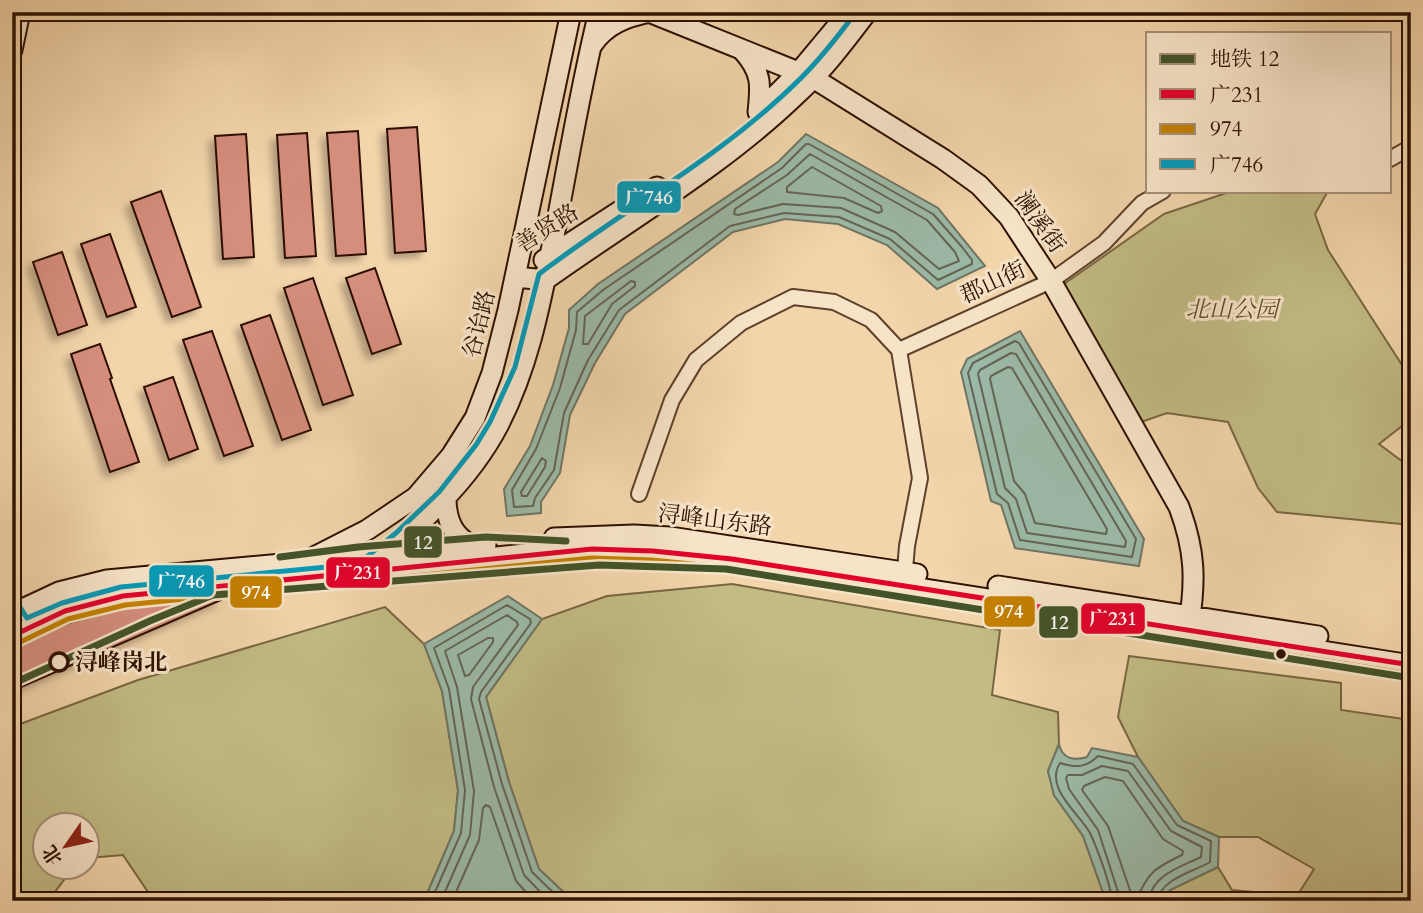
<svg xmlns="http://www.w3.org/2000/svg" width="1423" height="913" font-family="Cardo,'Noto Serif SC',serif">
<defs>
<filter id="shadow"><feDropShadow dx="-5.5" dy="5.5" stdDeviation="3.5" flood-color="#0004"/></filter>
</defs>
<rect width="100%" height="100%" fill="#f3d5ab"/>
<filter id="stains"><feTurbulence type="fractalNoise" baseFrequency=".00286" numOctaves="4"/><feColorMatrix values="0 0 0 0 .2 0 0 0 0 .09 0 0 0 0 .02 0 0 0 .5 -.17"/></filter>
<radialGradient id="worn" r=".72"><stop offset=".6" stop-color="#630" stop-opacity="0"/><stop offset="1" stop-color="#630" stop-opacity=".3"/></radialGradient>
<path fill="#c2bb84" stroke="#786642" stroke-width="2" d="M1232,191h96l-13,23 13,36 83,129v40l-32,25 32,24v57l-134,-13 -19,-24 -30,-66 -61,-9 -26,9 -77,-138 100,-70z
M732,584l268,46 -8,65 66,17 1,32 -11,27 6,24 29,41 23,65h-533l-34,-32 -30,-87 -23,-85 56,-78 65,-23z
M385,607l39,37 18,47 16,99 -4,41 -30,70h-270l-31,-46 -35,3v-33h-42v42l27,1 -25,33h-36v-174l126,-47z
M1129,656l212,27v27l70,10v181h-248l7,-11 48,-23 14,23 65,6 17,-27 -56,-32h-39l-36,-16 -45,-64 -20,-40z"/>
<path fill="#9bb9a7" stroke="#6f7564" stroke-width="2" d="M806,134l132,74 47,58 -48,23 -50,-44 -49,-21 -53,-5 -52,13 -108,82 -30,49 -25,52 -10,58 -19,29v11l-34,3 -3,-27 26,-43 23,-61 16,-57v-18l29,-26 180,-122z
M1020,331l124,208 -5,27 -124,-18 -14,-43 -10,-4 -30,-129 6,-13z
M508,596l34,23 -56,78 23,85 30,87 34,32h-149l30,-70 4,-41 -16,-99 -18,-47z
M1059,744c3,15 15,17 28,13l5,-9 46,9 45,64 36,16 -1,30 -48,23 -7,11h-57l-23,-65 -29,-41 -6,-24z"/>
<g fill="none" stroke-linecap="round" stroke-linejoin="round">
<path stroke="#646454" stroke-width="2" d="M806,144h3l124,70 29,33 10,13v4l-34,16 -48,-41 -51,-22 -55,-4 -54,13 -111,84 -31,50 -24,53 -10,57 -19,28 -2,8 -19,1 -2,-17 24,-41 24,-61 16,-58 1,-18 26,-22 179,-122z
M810,154l117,66 28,32 4,9 -20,8 -44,-37 -54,-24 -58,-4 -45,11 -4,-1 1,-5 52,-34z
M812,167l69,39 1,5 -4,2 -34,-15 -57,-6v-5z
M631,281l4,1v4l-23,18 -24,40h-5l2,-28z
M1015,341l4,2 117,196 -4,18 -112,-17 -12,-37 -11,-9 -29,-121 5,-10z
M1011,353l5,1 110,187 -1,6 -98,-14 -11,-34 -11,-11 -27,-114 2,-4z
M1008,367l4,1 95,161 -1,5 -71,-11 -10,-29 -11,-13 -24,-102 1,-3z
M542,458l4,3 -1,6 -18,29h-5l-1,-4z
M488,638h5v4l-24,33 -4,1 -7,-21z
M431,901l30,-68 4,-43 -16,-101 -15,-41 73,-43 23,14 1,4 -50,69 -2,7 23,85 30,88 30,29
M441,901l29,-66 4,-44 -17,-104 -12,-36 62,-36 10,7 1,3 -45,62 -2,12 23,88 30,88 25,26
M452,901l27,-61 4,-32 3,-3 4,2 26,74 18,20
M1112,901c-1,-16 -15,-53 -22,-68 -11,-20 -46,-45 -30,-70 16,5 26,5 38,-7l35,8 44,61 34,16 -1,21c-17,10 -50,17 -52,39
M1121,901l-23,-71 -29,-41 -3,-11 2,-3h14l20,-9 26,5 43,60 31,16 -1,10c-20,10 -50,18 -52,44
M1132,901l1,-2 -25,-73 -26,-36 2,-4 21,-9 18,4 40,58 20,12 -1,4c-27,13 -34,17 -45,44l1,2"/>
</g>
<path fill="#d58d7c" stroke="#2d1000" stroke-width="2" filter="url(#shadow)" d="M417,127l9,124 -31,2 -8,-124z
M358,131l8,123 -30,2 -9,-123z
M307,133l9,123 -31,2 -8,-123z
M246,134l8,123 -31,2 -8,-123z
M161,191l40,116 -29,10 -41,-115z
M110,234l26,73 -29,10 -26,-73z
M62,252l25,73 -29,10 -25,-73z
M375,268l26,76 -29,10 -26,-76z
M313,278l40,117 -30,10 -39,-117z
M270,315l41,115 -29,10 -41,-115z
M212,331l41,115 -29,10 -41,-116z
M100,344l12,34 -2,1 29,83 -29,10 -39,-118z
M173,377l25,72 -29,11 -25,-73z
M220,598l1,2 -209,91v-43l57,-25 56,-15z"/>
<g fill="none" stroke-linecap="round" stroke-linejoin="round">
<defs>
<path id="street" d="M1390,159l21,-12
M899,350l152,-69 53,-38 38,-40 21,-12
M639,494l33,-94 24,-40 45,-37 52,-26 41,5 37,18 28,30 21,128 -13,68 -3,36"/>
<path id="secondary" d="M649,12l164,66 130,81 36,26 30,32 42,64 128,226c16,43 17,72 10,117
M592,45c14,-21 34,-28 58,-33
M12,50l8,-38
M743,51c19,21 18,34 15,61
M760,111l39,-39 50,-60
M544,260l113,-73
M516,277l29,3c84,-60 179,-115 253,-187 26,-24 47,-52 69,-81
M446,498c0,22 7,40 28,48
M554,538l80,-3 36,2 247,37
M383,554c46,-36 89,-78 116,-130 30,-59 41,-119 54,-183 15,-76 27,-153 46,-229
M316,556l51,-26 49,-33 35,-41 24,-38 17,-45 16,-63 63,-298
M998,586l320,50
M12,614l47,-22 48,-12 379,-35
M12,636l53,-25 58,-15 402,-42 67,-5 61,2 79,8 679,106"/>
</defs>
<use href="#street" stroke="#5e412b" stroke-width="18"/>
<use href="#secondary" stroke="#2d1000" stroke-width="23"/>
<use href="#street" stroke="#f7e4c8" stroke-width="14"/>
<use href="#secondary" stroke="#f7e4c8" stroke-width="19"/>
<defs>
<path id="bus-1" d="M12,636l53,-25 58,-15 469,-47 61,2 79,8 679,106"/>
<path id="bus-2" d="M16,644l52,-25 57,-14 467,-47 60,2 79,8 679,106"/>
<path id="bus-3" d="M19,606l8,12 35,-15 59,-16 237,-23 38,-31 43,-41 37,-47 14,-23 25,-55 24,-93c87,-66 184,-118 262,-196 20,-20 38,-43 55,-66"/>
</defs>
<use href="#bus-1" stroke="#f7e4c8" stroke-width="10"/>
<use href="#bus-2" stroke="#f7e4c8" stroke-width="10"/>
<use href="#bus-3" stroke="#f7e4c8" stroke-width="10"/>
<use href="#bus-1" stroke="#e4002b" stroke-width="5"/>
<use href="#bus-2" stroke="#c48000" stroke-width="5"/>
<use href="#bus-3" stroke="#049ab9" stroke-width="5"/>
<defs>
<path id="metro-1" d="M280,557l78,-10 128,-10 80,4
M12,684l140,-64 61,-25 386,-30 127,4 685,109"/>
</defs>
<use href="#metro-1" stroke="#f7e4c8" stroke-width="12"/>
<use href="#metro-1" stroke="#435428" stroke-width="7"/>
</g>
<circle fill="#2d1000" stroke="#f7e4c8" stroke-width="2.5" cx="1281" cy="654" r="6"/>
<circle fill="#f7e4c8" stroke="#2d1000" stroke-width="3.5" cx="59" cy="662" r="9"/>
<g text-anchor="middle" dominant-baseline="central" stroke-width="6" stroke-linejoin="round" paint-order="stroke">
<g font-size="23" fill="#2d1000" stroke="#f7e4c8">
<text transform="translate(1040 222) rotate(55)">澜溪街</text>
<text transform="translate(547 228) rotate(-32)">善贤路</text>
<text transform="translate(993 282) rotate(-25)">郡山街</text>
<text transform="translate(479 324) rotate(-76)">谷诒路</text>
<text transform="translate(715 520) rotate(7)">浔峰山东路</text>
</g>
<g font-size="23" font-style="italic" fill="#614c2e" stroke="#f7e4c8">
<text x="1232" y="309">北山公园</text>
</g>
<g font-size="23" font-weight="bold" fill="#2d1000" stroke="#f7e4c8" text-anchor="start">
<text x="75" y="662">浔峰岗北</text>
</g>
</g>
<g stroke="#f7e4c8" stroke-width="2.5">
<rect x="616" y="180" width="66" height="34" rx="7" fill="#049ab9"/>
<rect x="403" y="525" width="40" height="34" rx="7" fill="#435428"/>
<rect x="325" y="556" width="66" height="33" rx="7" fill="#e4002b"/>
<rect x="148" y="564" width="67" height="34" rx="7" fill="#049ab9"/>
<rect x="229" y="575" width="54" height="34" rx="7" fill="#c48000"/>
<rect x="983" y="595" width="53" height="33" rx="7" fill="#c48000"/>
<rect x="1080" y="602" width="66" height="33" rx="7" fill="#e4002b"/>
<rect x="1038" y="605" width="41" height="34" rx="7" fill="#435428"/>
</g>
<g font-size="19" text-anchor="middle" font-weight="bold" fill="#fff">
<text x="649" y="204">广746</text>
<text x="423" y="549">12</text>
<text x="358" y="579">广231</text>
<text x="181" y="588">广746</text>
<text x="256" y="599">974</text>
<text x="1009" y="618">974</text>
<text x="1113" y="625">广231</text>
<text x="1059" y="629">12</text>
</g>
<rect width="1423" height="913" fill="none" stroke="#f3d5ab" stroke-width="42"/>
<rect x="14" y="14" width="1395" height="885" fill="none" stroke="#2d1000" stroke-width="3.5"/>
<rect x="21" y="21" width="1381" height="871" fill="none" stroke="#2d1000" stroke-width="2"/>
<rect x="1146" y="32" width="245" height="161" fill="#f7e4c8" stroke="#a68f78" stroke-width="2"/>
<rect x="1160" y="54" width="35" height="10" fill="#435428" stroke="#a68f78" stroke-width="2"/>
<text x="1210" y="66" font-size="21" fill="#2d1000">地铁 12</text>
<rect x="1160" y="89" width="35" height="10" fill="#e4002b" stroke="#a68f78" stroke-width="2"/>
<text x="1210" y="102" font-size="21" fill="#2d1000">广231</text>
<rect x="1160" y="124" width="35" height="10" fill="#c48000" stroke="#a68f78" stroke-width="2"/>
<text x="1210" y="136" font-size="21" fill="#2d1000">974</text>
<rect x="1160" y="159" width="35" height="10" fill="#049ab9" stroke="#a68f78" stroke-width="2"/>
<text x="1210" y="172" font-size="21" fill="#2d1000">广746</text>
<g transform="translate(66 846) rotate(236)"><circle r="33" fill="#f7e4c8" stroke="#a68f78" stroke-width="2"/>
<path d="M0-5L12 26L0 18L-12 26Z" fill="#8f2418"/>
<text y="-10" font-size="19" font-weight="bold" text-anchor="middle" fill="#2d1000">北</text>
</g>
<rect width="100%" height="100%" filter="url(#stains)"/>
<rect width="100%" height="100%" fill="url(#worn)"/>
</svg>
